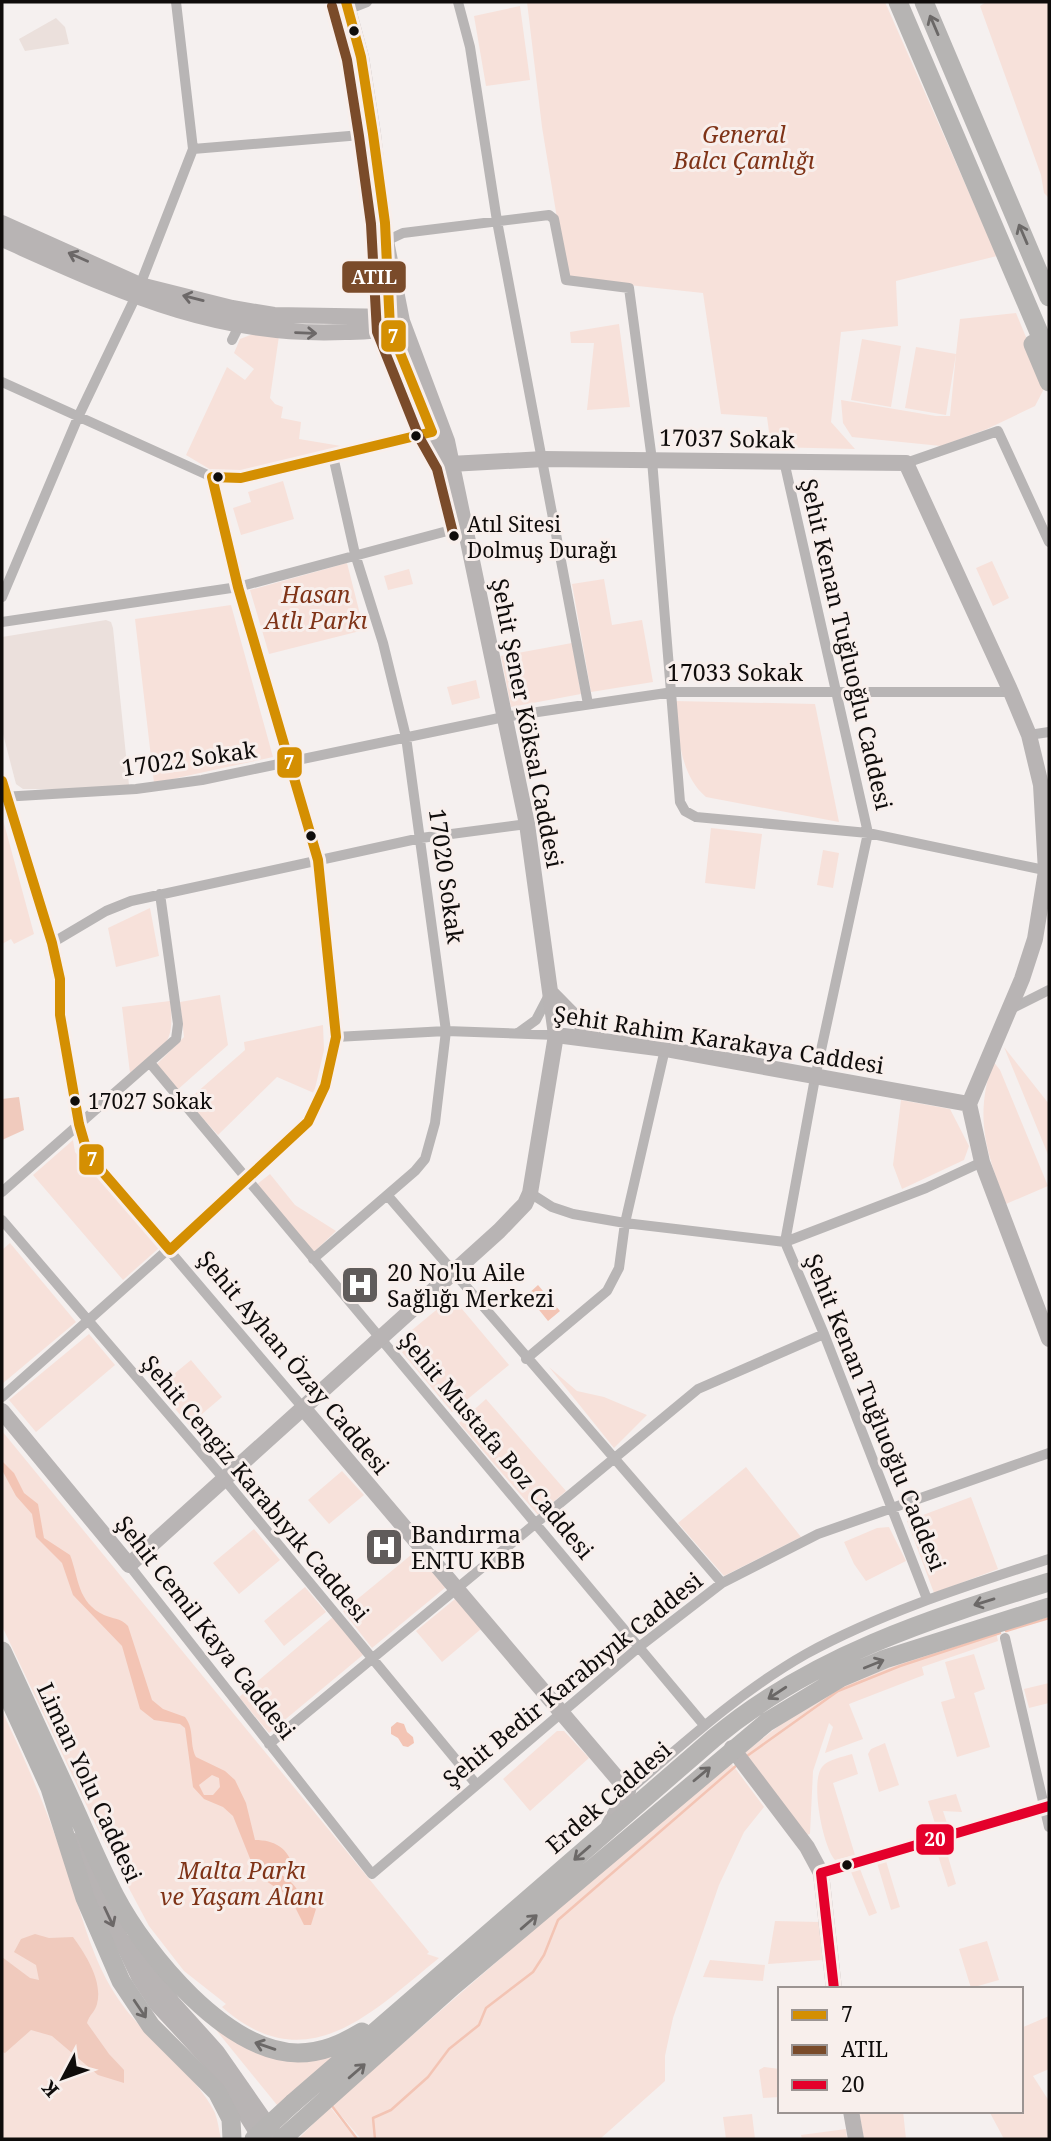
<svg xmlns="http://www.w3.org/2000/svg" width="1051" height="2141" font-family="'Noto Serif',serif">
<rect width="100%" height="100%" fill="#f5f0ef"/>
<path fill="#ebe0dc" d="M56,18l9,9 4,17 -44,7 -6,-12z
M106,620l5,2 2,6 16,157 -4,4h-102l-7,-5 -14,-54v-93z"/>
<path fill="#f7e1da" d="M527,2h358l112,254 -101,25 2,45 -57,6 -10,90 24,27 -84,-2 -4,-30 -46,-3 -18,-121 -130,-14 -7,-6 -24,-146z
M986,2h63v196l-5,-5 -3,-18 -61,-169z
M520,6l10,74 -44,6 -12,-70z
M1016,313l30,72 -11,21 -48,23 -46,17 -89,-9 -9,-14 -2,-23 95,16h14l6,-62 -10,61 -41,-7 11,-61 40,7 4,-35z
M619,324l11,83 -43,3 7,-67h-23l-1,-11z
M253,334l26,2 -9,62 5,6 8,3 -2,11 20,4 -2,17 48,8 1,3 -92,22 -45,-2 -25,-15 41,-88 18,13 9,-11 -20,-16 6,-14z
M862,339l39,7 -10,61 -40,-7z
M283,481l11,38 -53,16 -8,-27 18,-6 -3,-10z
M992,561l17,37 -16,8 -17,-38z
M347,563l17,67 -95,24 -19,-64z
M409,569l4,15 -25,6 -4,-14z
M604,579l8,46 30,-5 11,62 -62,10 -19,-108z
M231,605l42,152 -119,26 -19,-164z
M572,643l9,51 -70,13 -10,-51z
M476,680l4,18 -28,7 -5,-18z
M674,701l141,3 24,118 -133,-25c-27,-23 -27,-62 -32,-96z
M2,816l32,118 -20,10 -3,-5 -9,5z
M711,828l51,6 -7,55 -50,-6z
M823,850l16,3 -6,35 -16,-3z
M150,908l9,48 -43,11 -8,-39z
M220,995l8,50 -52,46 -19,-27 27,-27 -4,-35z
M170,1001c6,46 -7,45 -40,72l-8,-66z
M323,1025l1,25 -10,43 -37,-16 -59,58 -31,-34 58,-51 -1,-8z
M1004,1047l45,57v53z
M993,1061l7,9 48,116 -42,18c-20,-53 -32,-86 -13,-143z
M901,1100l49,9 19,37 -5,14 -62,29 -9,-24z
M73,1140l2,12 84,96 -36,32 -90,-105z
M270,1174l25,31 41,26 -23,22 -57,-68z
M10,1243l66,79 -74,62v-134z
M452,1297l57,68 -57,47 -57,-68z
M89,1334l26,31 -79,67 -27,-32z
M191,1360l31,37 -33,28 -32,-37z
M549,1367l28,24 27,6 43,18 -33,33z
M486,1399l80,92 -28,24 -79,-92z
M2,1431l427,521 -2,2 12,4c-67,54 -132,124 -217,49l4,-3 -42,-33 -35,-45 -50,-94 -97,-206z
M746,1467l55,70 -77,39 -46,-53z
M342,1471l22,24 -35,29 -21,-24z
M971,1497l27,72 -64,24 -27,-72z
M889,1527l17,34 -40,20 -12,-17 -10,-22 33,-14z
M254,1529l26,31 -41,34 -26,-31z
M417,1550l29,37 -74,61 -29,-37z
M305,1587l21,25 -42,34 -20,-25z
M455,1599l26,30 -39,33 -26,-31z
M333,1617l31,37 -95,79 -30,-36z
M995,1628l3,13 -76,26 2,8 -75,29 14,35 -38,14 8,-26 -4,-4 -16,48 -3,63 -4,1 -62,-82 76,-59z
M974,1654l11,35 -11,4 16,54 -33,10 -16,-55 14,-4 -10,-36z
M1049,1683v20l-20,5 -5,-19z
M2,1711c24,50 46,101 63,153 15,44 25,91 50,130 25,41 82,80 100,119 3,8 4,18 6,26h-219z
M557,1731h7l25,27 -59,53 -27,-32z
M885,1743l14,42 -20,7 -11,-38 3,-5z
M852,1754l6,20 -25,9 22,72 -20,5c-12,-13 -25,-78 -13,-93 6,-8 21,-10 30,-13z
M729,1760l35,47 -20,25 -25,53 -46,133 -8,38v25l-65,58h-239l-29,-34z
M956,1794l6,18 -19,-1 5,15 -11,4 -9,-29z
M944,1843l12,41 -8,3 -13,-41z
M886,1861l14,46 -9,3 -14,-47z
M860,1869l17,44 -8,3 -18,-44z
M775,1921l44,1 4,38 -55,4z
M987,1941l12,39 -28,8 -12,-39z
M710,1960l55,5 -2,16 -60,-4z
M203,2014l53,37 88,-2 -67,56z
M1049,2016v53l-16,7 16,25v38h-45l-15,-28h32v-83z
M764,2067l16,2v28l-17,1 -4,-28z
M330,2107l26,32h-58z
M859,2111h44l3,28h-42z
M752,2114l3,25h-29l-3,-22z
M846,2129l1,10h-45l-1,-4z"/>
<path fill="#f0cabd" d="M19,1097l5,33 -22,10v-41z
M35,1934l14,4 24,-1c13,18 30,44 24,67 -2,8 -8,11 -10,19l22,31 15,16v13l-26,-8 -46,-39 -21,-6 -26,23 -3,-1v-95l28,21 9,2 -3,-15 -22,-13 7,-13z"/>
<path fill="#f3c4b4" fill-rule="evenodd" d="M538,1285l22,26 -12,10 -21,-26z
M2,1461l12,12 10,20 14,11 6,34 26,17c9,23 7,47 34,60 9,4 17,3 24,11l24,74 11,9 22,8c10,13 4,26 11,40l29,14 10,9 11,23 9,37c19,0 34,8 38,28l-14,6c18,7 20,25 37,35l-5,16h-7l-14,-28 -27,-18 -10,-13 -20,-50 -10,-9 -19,-8 -11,-12 -8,-59 -5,-4 -26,-4 -14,-11 -18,-63 -49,-51 -11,-32 -26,-26 -4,-23 -16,-18 -14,-26zM212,1775l7,3 1,9 -7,8h-9l-5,-10z
M397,1722l7,2 3,8 6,5 1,6 -6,4 -5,-1 -5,-8 -7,-4v-7z"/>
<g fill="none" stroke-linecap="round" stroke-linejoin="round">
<path stroke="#f3c4b4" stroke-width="2.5" d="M1006,1631l43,-13
M747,1756l91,-65 62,-25 100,-33
M332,2106l25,33
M375,2139l-2,-21 18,-8 37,-33 21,-28 30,-24 7,-17 47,-36 11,-17 14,-35 179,-155"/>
<path stroke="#b8b5b5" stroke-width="10" d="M458,2l12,45 27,174 91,483
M349,9l18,-7
M193,149l180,-15
M386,241l17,-8 146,-18 5,4 12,61 63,8 23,172 28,342 5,9 11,6 172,16 181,38
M232,340l10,-20
M2,382l210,95 29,1 191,-46
M784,461l84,372 -53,245 -30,164 39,92 103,265
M906,463l92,-32 51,111
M2,597l77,-182 56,-117 58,-149 -17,-147
M2,622l236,-35 228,-61
M1029,735l20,-3
M2,781l50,162 8,36v36l19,109 9,31 216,254
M2,797l134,-8 66,-9 302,-63 169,-25h338
M52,943l54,-32 25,-10 290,-63 106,-14
M1009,1010l40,-20
M518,1033l18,-13 13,-25
M336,1037l110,-6 110,4
M150,1063l554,662
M2,1192l174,-153 2,-15 -18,-130
M530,1193l22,14 21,7 52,9 160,19 141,-54 56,-26
M388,1196l334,387
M2,1220l223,260 251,304
M313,1259l102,-88 10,-12 10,-36 11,-92 -40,-294 -23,-94 -28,-89 -22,-98
M526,1359l81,-68 12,-23 6,-45 40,-174
M2,1397l289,-257c28,-31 38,-62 45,-103l-18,-177 -80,-273 -26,-110
M129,1565l243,309 267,-227 83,-64 96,-49 231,-81
M1005,1638l44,189
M269,1744l429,-355 126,-55
M628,1791c57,-49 113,-100 178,-137 77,-42 160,-68 243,-95
M821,1873l228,-67"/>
<path stroke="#b8b4b4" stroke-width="16" d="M346,2l15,55 12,77 13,117
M2,223l138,62 92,23 42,7 121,2
M2,239c115,51 213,99 343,93 17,-1 38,1 53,-8
M386,277l4,51 54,129
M450,464l94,-5 362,4 105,229 18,43 12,50 5,86 -11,68 -13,40 -53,125 13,58 67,177
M550,992l47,48
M556,1035l109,14 304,55
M304,1409l324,382 -19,34
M2,1411l127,154 370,-334 26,-27 5,-11 26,-158 -29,-211 -80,-383 -45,-120 -16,-80
M732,1748l75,99 14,26 13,116
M74,1841l65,136 18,27 62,67 42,68
M135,1940l37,62 45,50 57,82
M851,2111l5,28"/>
<path stroke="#b6b4b3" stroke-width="19" d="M898,2l151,354
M924,2l125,295
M1033,344l16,38
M2,1651c20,43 40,86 60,130 18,38 34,78 53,115 31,59 111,156 183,157 24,0 44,-9 64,-21
M2,1683l48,105 35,110 36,83 30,45 66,66 14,27 1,20
M293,2103l421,-365c98,-82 215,-119 335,-156
M282,2139l171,-153 314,-264 73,-44 45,-19 164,-52"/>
<path stroke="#b6b4b3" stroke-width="19" d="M254,2139l39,-36"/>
<defs>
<path id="bus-1" d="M2,781l50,162 8,36v36l19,109 9,31 82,95 138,-128 17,-36 11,-49 -18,-177 -80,-273 -26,-110 29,1 191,-46 -42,-104 -5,-105 -12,-89 -12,-77 -15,-55"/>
<path id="bus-2" d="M332,6l15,54 12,76 12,88 6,108 42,105 18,32 17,68"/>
<path id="bus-3" d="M821,1873l228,-67
M821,1873l13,116"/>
</defs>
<use href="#bus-1" stroke="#f8efec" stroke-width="16"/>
<use href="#bus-2" stroke="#f8efec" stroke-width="16"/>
<use href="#bus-3" stroke="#f8efec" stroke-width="16"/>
<use href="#bus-1" stroke="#d48f02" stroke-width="10"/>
<use href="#bus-2" stroke="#7a4b2a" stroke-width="10"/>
<use href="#bus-3" stroke="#e4002b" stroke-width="10"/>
</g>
<defs><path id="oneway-shaft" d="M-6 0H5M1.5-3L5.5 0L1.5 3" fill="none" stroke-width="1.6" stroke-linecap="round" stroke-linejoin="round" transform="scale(1.75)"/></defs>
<g stroke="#6b6867">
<use href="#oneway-shaft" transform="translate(934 25) rotate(-113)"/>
<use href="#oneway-shaft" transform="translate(1023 234) rotate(-113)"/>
<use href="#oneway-shaft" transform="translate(984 1602) rotate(163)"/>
<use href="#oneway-shaft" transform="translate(874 1664) rotate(-22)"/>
<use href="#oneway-shaft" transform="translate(777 1693) rotate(147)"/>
<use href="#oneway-shaft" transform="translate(702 1774) rotate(-40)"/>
<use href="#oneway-shaft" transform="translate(582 1853) rotate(139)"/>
<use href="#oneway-shaft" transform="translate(529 1922) rotate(-41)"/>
<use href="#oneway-shaft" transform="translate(140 2009) rotate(56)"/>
<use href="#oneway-shaft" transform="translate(265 2046) rotate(-161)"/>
<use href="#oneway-shaft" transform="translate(357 2071) rotate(-41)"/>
</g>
<g stroke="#6c6868">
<use href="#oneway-shaft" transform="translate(78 257) rotate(-156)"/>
<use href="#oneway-shaft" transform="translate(193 298) rotate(-166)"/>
<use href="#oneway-shaft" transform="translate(306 333) rotate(2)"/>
<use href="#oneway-shaft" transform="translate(109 1917) rotate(65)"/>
</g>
<defs>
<symbol id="hospital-square" viewBox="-11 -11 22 22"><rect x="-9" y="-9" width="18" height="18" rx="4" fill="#605c5b" stroke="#f8efec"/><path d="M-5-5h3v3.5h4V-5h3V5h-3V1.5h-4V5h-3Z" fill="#fff"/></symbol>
</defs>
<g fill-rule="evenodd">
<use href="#hospital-square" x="338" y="1263" width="44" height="44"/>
<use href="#hospital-square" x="362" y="1525" width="44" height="44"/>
</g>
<g fill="#0f0c0b" stroke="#f8efec" stroke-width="2.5">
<circle cx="354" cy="31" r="6"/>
<circle cx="416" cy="436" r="6"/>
<circle cx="218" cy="477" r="6"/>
<circle cx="454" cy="536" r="6"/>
<circle cx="311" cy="836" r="6"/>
<circle cx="75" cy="1101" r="6"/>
<circle cx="847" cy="1865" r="6"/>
</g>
<g text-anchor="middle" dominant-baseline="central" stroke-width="6" stroke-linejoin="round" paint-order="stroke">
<g font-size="21" fill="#0f0c0b" stroke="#f8efec" text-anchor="start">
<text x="467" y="524">Atıl Sitesi<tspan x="467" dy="26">Dolmuş Durağı</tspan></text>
<text x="88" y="1101">17027 Sokak</text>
</g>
<g font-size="23" font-style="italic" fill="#7f3317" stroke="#f8efec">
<text x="744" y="134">General<tspan x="744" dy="26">Balcı Çamlığı</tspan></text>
<text x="316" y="594">Hasan<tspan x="316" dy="26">Atlı Parkı</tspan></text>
<text x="242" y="1870">Malta Parkı<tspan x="242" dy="26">ve Yaşam Alanı</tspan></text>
</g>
<g font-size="23" fill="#0f0c0b" stroke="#f8efec">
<text transform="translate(727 438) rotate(1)">17037 Sokak</text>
<text transform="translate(847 644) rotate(77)">Şehit Kenan Tuğluoğlu Caddesi</text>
<text x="735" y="672">17033 Sokak</text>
<text transform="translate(528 723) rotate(79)">Şehit Şener Köksal Caddesi</text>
<text transform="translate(189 758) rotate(-8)">17022 Sokak</text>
<text transform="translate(447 876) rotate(82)">17020 Sokak</text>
<text transform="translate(719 1039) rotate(9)">Şehit Rahim Karakaya Caddesi</text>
<text transform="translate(294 1362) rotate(50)">Şehit Ayhan Özay Caddesi</text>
<text transform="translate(876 1412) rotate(68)">Şehit Kenan Tuğluoğlu Caddesi</text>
<text transform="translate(497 1445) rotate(50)">Şehit Mustafa Boz Caddesi</text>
<text transform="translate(256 1488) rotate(50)">Şehit Cengiz Karabıyık Caddesi</text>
<text transform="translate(206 1627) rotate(52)">Şehit Cemil Kaya Caddesi</text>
<text transform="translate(572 1679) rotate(-39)">Şehit Bedir Karabıyık Caddesi</text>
<text transform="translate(90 1782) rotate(65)">Liman Yolu Caddesi</text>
<text transform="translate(608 1797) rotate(-41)">Erdek Caddesi</text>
</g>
<g font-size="23" fill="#0f0c0b" stroke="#f8efec" text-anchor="start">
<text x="387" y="1272">20 No'lu Aile<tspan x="387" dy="26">Sağlığı Merkezi</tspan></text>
<text x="411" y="1534">Bandırma<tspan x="411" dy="26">ENTU KBB</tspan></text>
</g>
</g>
<g stroke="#f8efec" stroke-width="2.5">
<rect x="341" y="260" width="66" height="34" rx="7" fill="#7a4b2a"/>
<rect x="380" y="319" width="27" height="34" rx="7" fill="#d48f02"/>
<rect x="276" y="746" width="27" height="33" rx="7" fill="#d48f02"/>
<rect x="78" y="1143" width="27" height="33" rx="7" fill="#d48f02"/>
<rect x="915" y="1823" width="40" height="33" rx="7" fill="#e4002b"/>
</g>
<g font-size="19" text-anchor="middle" font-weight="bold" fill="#fff">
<text x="374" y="284">ATIL</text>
<text x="393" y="343">7</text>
<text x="289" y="769">7</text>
<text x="92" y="1166">7</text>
<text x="935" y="1846">20</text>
</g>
<rect width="1051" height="2141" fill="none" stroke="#0f0c0b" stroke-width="7"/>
<rect x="778" y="1987" width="245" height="126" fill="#f8efec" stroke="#9b9492" stroke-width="2"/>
<rect x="792" y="2010" width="35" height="10" fill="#d48f02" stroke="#9b9492" stroke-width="2"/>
<text x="841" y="2022" font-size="21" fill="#0f0c0b">7</text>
<rect x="792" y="2045" width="35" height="10" fill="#7a4b2a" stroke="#9b9492" stroke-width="2"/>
<text x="841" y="2057" font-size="21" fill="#0f0c0b">ATIL</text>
<rect x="792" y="2080" width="35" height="10" fill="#e4002b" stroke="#9b9492" stroke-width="2"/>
<text x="841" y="2092" font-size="21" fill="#0f0c0b">20</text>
<g transform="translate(63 2078) rotate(229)" stroke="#f8efec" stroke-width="5" paint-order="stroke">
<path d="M0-5L12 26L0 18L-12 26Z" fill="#0f0c0b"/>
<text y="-10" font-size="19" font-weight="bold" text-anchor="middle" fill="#0f0c0b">K</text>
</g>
</svg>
